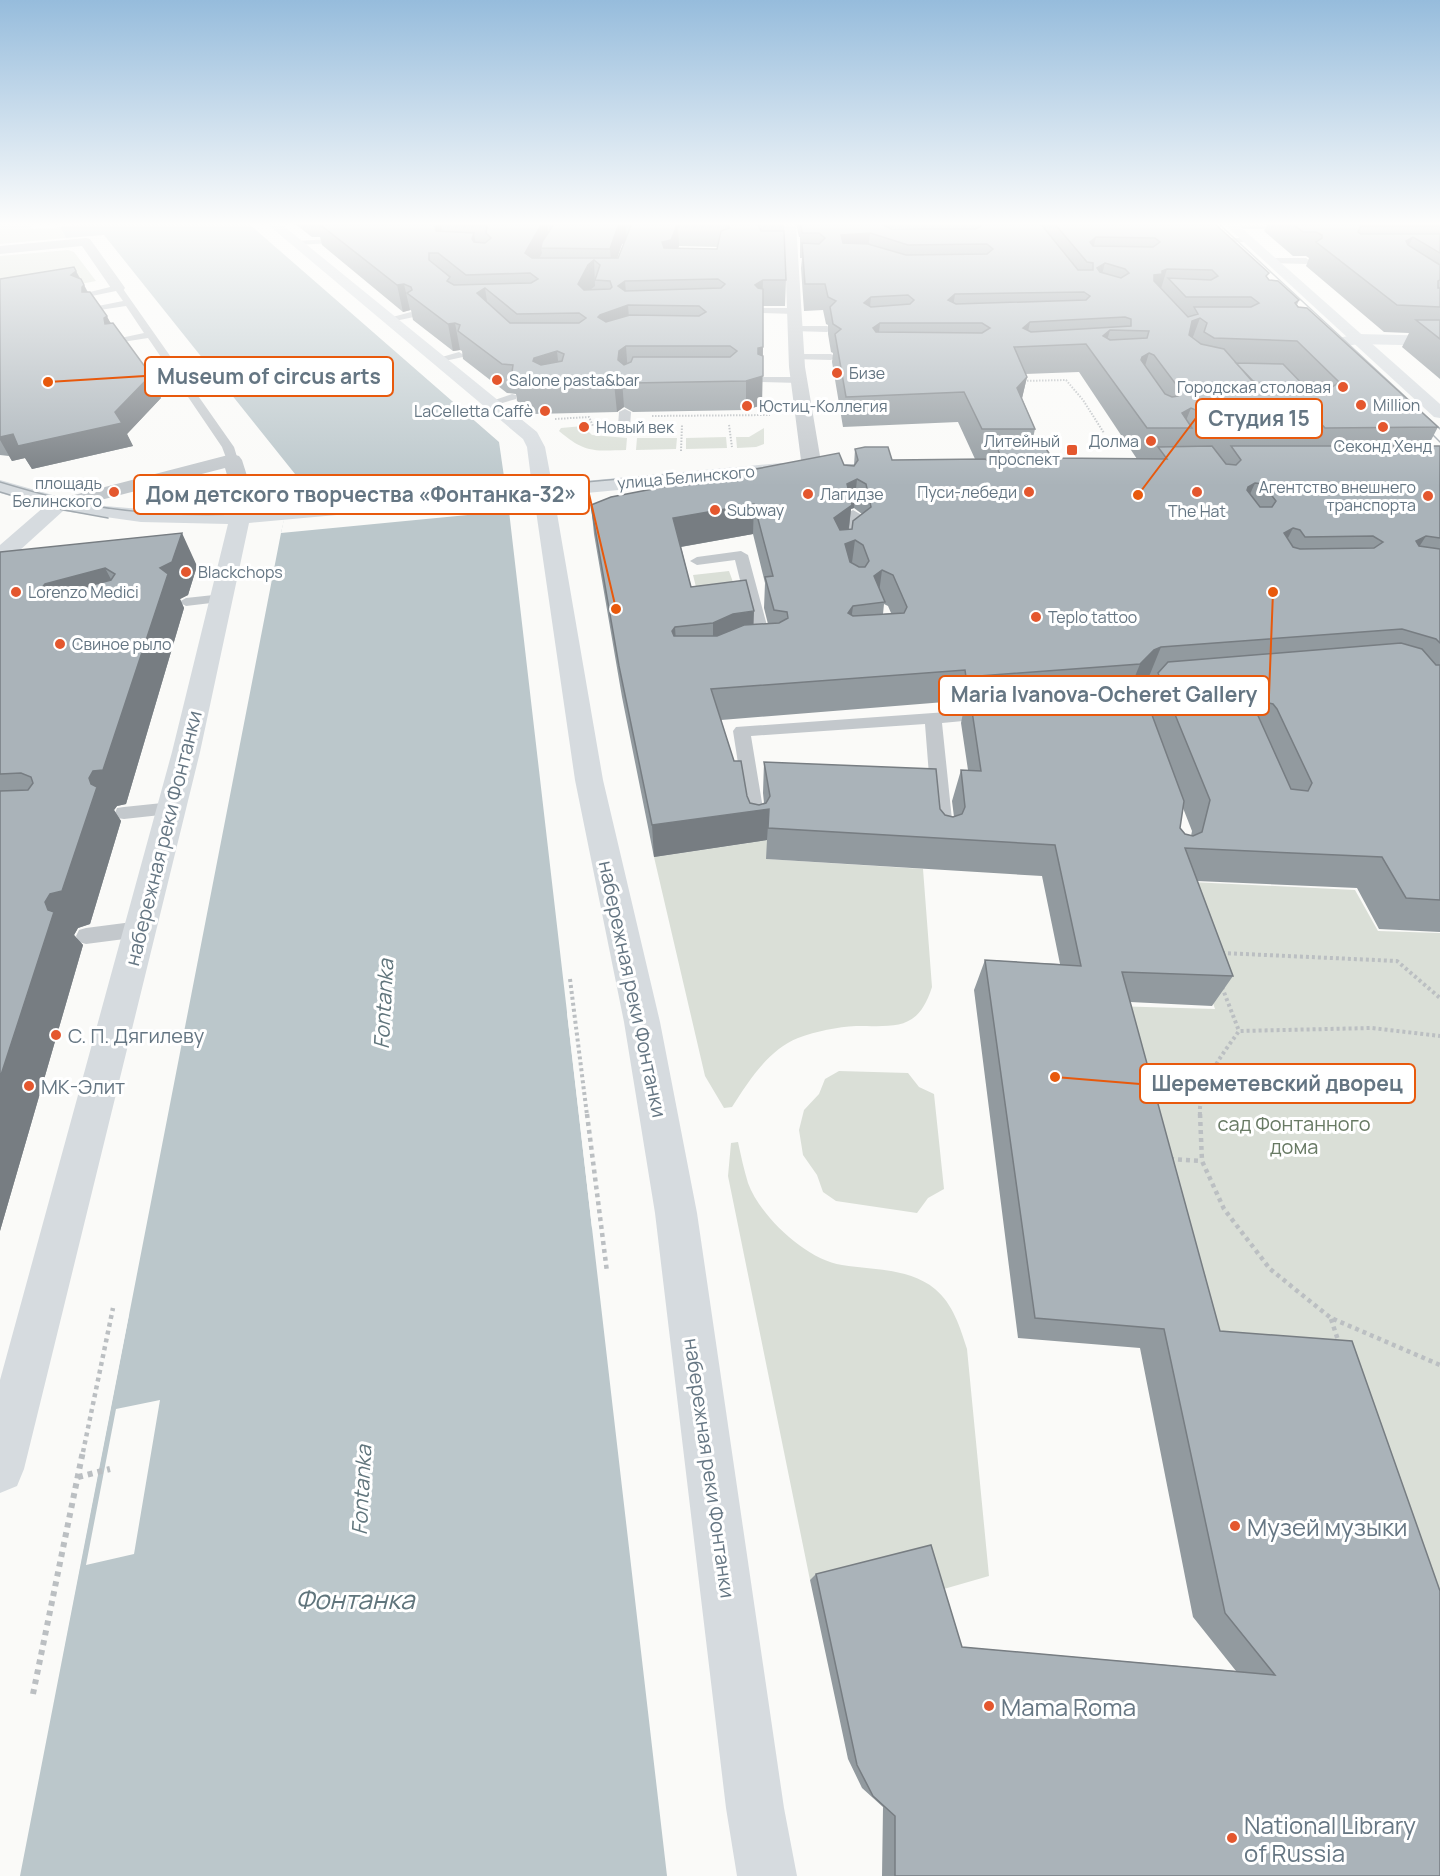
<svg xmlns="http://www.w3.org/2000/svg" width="1440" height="1876" font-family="Manrope,sans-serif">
<rect width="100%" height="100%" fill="#fafaf8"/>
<path fill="#dadfd7" d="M0,223h28l4,6 28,-2 6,11 -66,6z
M68,250l6,2 22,29 -96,19v-44z
M583,426l9,9 35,3 -1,12c-33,1 -41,3 -67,-19l2,-3z
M764,428v16l-8,3 -19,1 -1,-11h13z
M726,437l1,11 -41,1v-11z
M637,438h40l-1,11 -40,1z
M729,571l12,33 -45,-17 -3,-12z
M768,827l-1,32 156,10 9,118c-14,44 -36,39 -76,39 -19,1 -39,5 -58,12 -30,12 -49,43 -66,69l-8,1 -19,-32 -51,-219 94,-14z
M1171,881l184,9 23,41 62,2v689l-243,-276 -86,-340 104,3z
M839,1071l69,2 11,14 15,7 10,95 -16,9 -11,15 -81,-12 -13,-9 -6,-17 -14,-20 -4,-25 5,-20 15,-16 6,-15z
M738,1142c3,14 6,28 10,41 12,33 58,77 94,82 31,5 68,3 93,24 18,15 25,38 32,60l22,227 -59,17 -12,-40 -108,27 -82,-404 3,-33z"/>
<path fill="#bbc7cb" d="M93,223h155l251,219 10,69 158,1365h-647l261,-1343 14,-59 -191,-239 -38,3 -6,-11z"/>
<path fill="#fafaf8" d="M504,476l5,35 -228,22 8,-38z
M570,1012l25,215 -3,1 -25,-215z
M129,1314l-71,363h-3l71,-362z
M160,1400l-26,154 -48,11 30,-156z"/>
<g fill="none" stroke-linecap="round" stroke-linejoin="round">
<path stroke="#bbbfc2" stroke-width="2" stroke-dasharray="1.5 1.5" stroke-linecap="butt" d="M1021,381l45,-1 17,20 21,33
M652,416l118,-1
M555,419l34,-2 4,9
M729,425l3,22
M681,451l1,-26"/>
<path stroke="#bbbfc2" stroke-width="4" stroke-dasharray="3 3" stroke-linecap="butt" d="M1222,953l175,8 43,37
M570,979l17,136
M1222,987l17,44
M1200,1115c-2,-30 22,-60 39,-84l133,-3 68,8"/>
<path stroke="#bbbfc2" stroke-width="4.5" stroke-dasharray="4 4" stroke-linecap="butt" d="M587,1114l20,158
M1200,1114l2,47 22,48 46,60 61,49 109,47
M1170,1159l32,2
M1331,1319l8,24
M83,1452l30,-144"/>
<path stroke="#bbbfc2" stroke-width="6" stroke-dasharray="5 5" stroke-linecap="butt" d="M78,1477l32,-8
M33,1694l50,-243"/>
<path fill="#c3c8cc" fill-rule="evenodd" d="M1232,225h32l4,2 -4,2h-35v-4z
M348,238h3v4l-55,3 -4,-2 4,-2z
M1206,238h42l4,2 -4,2h-45l-1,-2z
M1271,258h35l4,3 -4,3 -38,-1v-4z
M118,285l3,1 113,161 4,13 -2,3h-8l-6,-16 -74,-109 -32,5v-4l28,-6 -18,-27 -33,5v-4l30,-6 -7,-10 -29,6 -5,-3z
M762,308h32l5,3 -5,3 -35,-1 -2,-2z
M411,312l5,3 -2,2 -24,5 -5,-3z
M795,326h32l5,3 -5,3 -35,-1 -2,-2z
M459,352l5,3 -1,2 -23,5 -5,-3z
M797,354h34l5,3 -5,3 -38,-1 -1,-2z
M763,377h36l5,3 -5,3 -40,-1v-4z
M512,394l4,1v4l-24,7 -6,-3z
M625,409l6,3 -1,14 -6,3 -6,-3 1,-14z
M853,510l7,4 5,23 -15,9 -7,-4 8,-6 -5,-22z
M741,551l7,4 25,93 -2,3 -6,2 -8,-5 -22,-88 -38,5 -7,-4 7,-4z
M223,594l5,1 2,3 -2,3 -42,5 -7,-4 7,-4z
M1181,678l6,2 2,3 -2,3 -34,4 -14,17 -23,1 -2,-4 2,-4 12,-2 14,-15z
M989,709l6,1 2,4 -2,4 -53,5 12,116 -3,5 -7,2 -7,-2 -3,-5 -9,-115 -174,12 15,91 -2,5 -7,2 -7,-2 -2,-5 -15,-96 3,-4z
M172,802l7,1 2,5 -2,5 -55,6 -7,-1 -2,-5 2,-5 7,-1z
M140,921l7,2 3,6 -3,6 -7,2 -54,7 -7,-2 -3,-6 3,-6 7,-2z"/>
<path fill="#c3c8cc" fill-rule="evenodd" d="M784,223h12l9,144 17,101 -3,4h-14l-3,-4 -13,-101z
M86,238l4,1 33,46 2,3 -2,3h-10l-31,-45 -82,8v-8z
M232,454l7,2 3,4c5,17 17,45 5,61l-7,2 -7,-2 -3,-4 1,-28 -6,-21 -167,43 -7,-2 -3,-4 3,-4z"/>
<path fill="#d6dbdf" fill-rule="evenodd" d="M266,223h14l257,209 8,15 7,37 229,-21 7,2 3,4 -3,4 -7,2 -227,21 49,284 57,242 37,191 87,595 13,68h-60l-11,-68 -71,-595 -31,-191 -49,-242 -41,-283 -285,26 -49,229 -176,717 -7,17 -17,7v-113l172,-628 56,-228 -87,-2 -78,-11 -55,50 -8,2v-18l45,-39 -45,-13v-13l70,20 35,6 71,6 109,-4 247,-22 -5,-39 -4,-8z
M1358,334l82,2v10l-82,-2 -33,6 -8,-5 2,-3z"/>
<path fill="#d6dbdf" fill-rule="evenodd" d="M1223,223h13l204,181v14l-6,-1z"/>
<path stroke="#a2aab0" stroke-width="1.5" d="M1218,223l222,206
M1423,425l17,17
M828,465h42
M0,482c33,10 67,20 101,25 114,18 231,0 344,-11 112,-11 223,-23 335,-29
M0,492l53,16 55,10"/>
</g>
<path fill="#929a9f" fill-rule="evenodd" d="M294,223h490l2,57 -1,26h-22l-1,99 -16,5 -113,2 -9,-5 -7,5 -83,2 -17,-13 -1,-7 -9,-1 -44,-34 -1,-8 -2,-1 -7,1 -40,-31 -2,-10 -8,2 -81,-67 -2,-8h-8zM624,243l-6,15h-1l5,-14zM679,246l39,1 -1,2 -39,-1z
M796,223h418l55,57 30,20 -2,5 141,122 -10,19h12v486l-61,-3 -22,-41 -160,-7 36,95 -21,30 -82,-4 90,329 220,545h-558l1,-69 -21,-19 -14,-29 -38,-179 6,-6 146,73 274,24 -43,-54 -53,-269 -122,-10 -44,-348 11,-30 75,4 -18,-88 -276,-17 1,-19 -113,17 -32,-160 -28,-163 -3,-29 253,-40 10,1 1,-17 37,11 101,4 1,-5h-19l-17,-37 -115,5 -11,-65 1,-9 -2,-1 -3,-18v-9l-2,-1 -3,-14 -19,1 -3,-43 1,-10h-2v-21h-1zM889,228l32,1h-30zM1079,372l58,87 -85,-1 -21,-11 4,-18 -13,-31 5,-21 -2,-3zM854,508l8,6 -10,15h-3l2,-20zM753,534l12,49 -1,25 4,16 -14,1 -63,-38 -10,-40zM884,604l4,2 3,7 -8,1zM1156,678l-10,22 -6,-18 8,-3zM957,701l1,7h6l-3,15 7,47h-7l-9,31 2,16 -9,-2 -5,-6 -176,-47 -1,31 1,10 -5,2 -9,-2 -3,-7 -13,-35 -13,-41zM1183,808l9,23 -1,5 -6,-2 -5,-6z
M1257,223h183v156l-38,-32 7,-14 -25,-1 -78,-66 3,-8 -3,-2h-13l-29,-25 3,-6z
M76,271l12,21 23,31 50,75 -34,36 6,12 -101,23 -7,-11 -13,3 -3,-5 -9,-1v-176z
M0,552l197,14 -9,29 -8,4 4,9 -58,196 -9,2 -3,4 7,11 -31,103 -12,4 -4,7 9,10 -83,286z"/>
<path fill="#777d82" d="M434,223h68l-15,4 -2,-2 -44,-1 5,24 -6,3z
M542,223h5l2,17 -8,8 1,5 -11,21 -6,-21z
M619,223h7l1,18 -5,3 -10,30 -2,-25z
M678,223l1,23 -7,19 -9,2 -1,-25z
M474,233l4,24 -6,-18z
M870,233l-3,25 -28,2 2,-25z
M1096,237l-6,25v-20z
M1413,237l-12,24 5,-20z
M594,260l1,26 -5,4 -9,20 -3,-26 10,-19z
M1105,263l-7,26 -1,-21z
M1167,269l-8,26 -4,1 -1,-21z
M76,271l7,15 1,-1 9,20 -11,-12 -11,-18z
M763,280l-1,26 -7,-21z
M625,281l2,24h1l2,27 -28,10 -4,-25 20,-31z
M404,284l6,26 -7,2 -6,-27z
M485,288l4,27 -12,-22z
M955,294l-4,27 -3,-21z
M871,297l-3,27 -4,-21z
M107,316l10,21 -12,-13 -1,-6z
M1200,318l-10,27 -7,3 9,-27z
M1030,322l-5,24 -2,-18z
M455,323l5,27 -7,1 -5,-27z
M880,323l-3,28 -4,-23z
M1110,330l-8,28 1,-22z
M626,346l2,29 -6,4 2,28 -7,5 -3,-29 5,-32z
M763,347l-1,58 -16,5v-29l12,-33z
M557,351l3,29 -27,-19 1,-3z
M1149,353l-9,29 2,-25z
M151,375l10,23 -34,36 6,12 -101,23 -7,-11 -13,3 -12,-21v-3l115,-25z
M1027,377l-7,30 -3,-19z
M1191,408l-8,20 -1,-15z
M1303,409l-8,19 -1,-14z
M857,479l-3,29 -3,1 -3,26 -17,13 3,-30 13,-34z
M1255,483l-13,29 6,-25z
M754,504l-1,30 -79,14 -1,-30z
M1293,528l-15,30 6,-25z
M182,533l15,33 -9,29 -8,4 4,9 -58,196 -9,2 -3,4 7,11 -31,103 -12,4 -4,7 9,10 -83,286v-153l48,-168 -3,-8 46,-118 -2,-6 71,-210z
M1426,536l-19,30 9,-25z
M855,540l-4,30 -6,-26z
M105,568l18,34 -58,16 -25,-28 5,-6z
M882,570l-4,31 -4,-25z
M853,606l-4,31 -1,-24z
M754,611l-1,31 -40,12v-31l20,-9z
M675,627l2,31 -5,-27z
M1161,647l-13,32 -8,2 -13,15 13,-32 14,-14z
M1265,702l-18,32 8,-25z
M769,809l-2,31 -113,17 -2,-32z"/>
<path fill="#aab3b9" stroke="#777d82" stroke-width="1.5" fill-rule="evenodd" d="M318,223h224l-17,30 7,5h86l14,-35h46l-7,17 -9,2 2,6 53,1 4,-18 9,-3 -5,-5h35l-2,2 3,6h23l2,49h-23l-8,5 3,3 5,1v58l-5,1v6l5,2v20l-17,5 -115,2 -9,-5 -8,5 -85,1 -17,-12 1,-7 -11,-1 -44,-33 2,-6 -5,-2 -7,1 -41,-31 5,-3 -1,-3 -7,-3 -7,1zM441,224l44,1 2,2 -1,6 5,5 -6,5 -11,-1 -2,-3 2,-6 -38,-2 -1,-4zM429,253h9l28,22 64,-2 8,6 -7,4 -77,2 -7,-4 3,-4 -21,-17zM594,260l6,5 -5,15 15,1 2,6 -2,2 -26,1 -6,-6 10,-19zM718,279l7,5 -4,4 -96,3 -7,-5 7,-5zM485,288l32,26 62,-1 7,5 -7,5h-69l-33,-30zM628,305l71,1 7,6 -7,4 -69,-1 -24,7 -8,-5 2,-2zM626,346h104l7,5 -7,6h-97l-2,5 -7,3 -6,-5 1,-9zM557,351l7,3 -2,7 -21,4 -8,-4 1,-3z
M578,223h41l-9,26 -69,-1 1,-6 12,-18h23z
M801,223h83l1,3 6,3h84l5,-2 1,-4h59l38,47h15v-7l-6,-1 -33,-39h160l55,50 -3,3 3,4 9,1 21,19 -4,3 3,4 9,1 131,119 -113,1 -16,-18 -6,-1 -9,5 11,14h-95l-14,-18 -5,-2 -9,5 10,15h-45l-61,-84 -72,3 13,30 -10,11 18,41h-53l-18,-37 -118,5 -11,-63 6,-5 -8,-5 -3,-17 6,-6 -8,-4 -3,-13h-20l-3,-41 17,1 6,-6 -6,-5h-17zM870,233l38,12 79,-1 6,5 -6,5 -81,1 -38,-11 -25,-1 -2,-8zM1096,237l59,1 5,4 -7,5 -60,-1 -3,-4zM1105,263l20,6 4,4 -8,5 -21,-6 -3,-4zM1167,269l45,1 6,6 -7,4 -43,-2 18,19h65l8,6 -8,4h-57l4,7 -10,3 -34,-36v-6l8,-1v-3zM1084,292l6,4 -4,4 -130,4 -8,-4 7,-6zM908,295l6,5 -4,4 -39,3 -7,-4 7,-6zM1125,317l6,2v7l-100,6 -8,-4 7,-6zM1200,318l7,5 -3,9 10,6 83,3 42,41 -8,6 -22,4 -39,-4 -19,-8 -27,-31 -23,-5 -12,-9 3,-14zM880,323h102l8,5 -8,5 -106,-1 -3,-4zM1110,330l39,1 -2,7 -37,2 -7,-4zM1149,353l5,2 27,36 -3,5 -6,1 -7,-3 -24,-34 1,-3z
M1292,223h143l4,3h-78l-3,6 3,2h79v19l-27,-16 -7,4 2,4 32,20v15l-2,1v7h2v19l-43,-2 -81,-63 6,-4v-3l-6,-3h-13z
M74,267l2,4 -5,4 10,4 3,6 -2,2v5h8l17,24 -3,2 1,6 8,-1 38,52 -36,37 7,11 -104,23 -5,-12 -13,3v-158z
M1416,320h24v19z
M1236,363l47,1 27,28 -40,-4 -17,-7z
M1212,446l14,18 10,1 5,-5 -10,-14h209v92l-14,-2 -10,5 3,5 21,3v94l-4,-4 -34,-10 -241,18 -7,3 -14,14 -174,13 -1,-7 -254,19 23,72h7l6,35 3,7 9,2 7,-2 4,-7 -6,-34 172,7 4,40 5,6 8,2 9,-3 3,-7 -4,-37 20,1 -12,-80 170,-11 45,121 -4,27 5,6 8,2 9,-4 8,-32 -52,-127 10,-11 233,-19 21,6 14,16h4v235l-34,-2 -24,-41 -197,-9 48,128 -111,-4 98,359 132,10 88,250v285h-545v-60l-22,-20 -16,-31 -41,-191 115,-29 31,102 313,28 -50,-62 -61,-284 -129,-11 -50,-358 96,6 -26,-121 -287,-17 1,-19 -117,16 -33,-159 -28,-161 20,-8 228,-44 5,12 10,1 4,-6 -3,-11 10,-2h23l4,13 93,-1 9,6 8,-5 -5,-13h48l7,11 115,1 -9,-12zM857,479l9,5 5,23 -18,14 -1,8 -12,1 -6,-12 18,-13 -5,-21zM1255,483l8,1 13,17 -4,6h-12l-13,-17 1,-3zM754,504l19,72 -8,1 9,33 13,2 1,6 -9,5 -35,2 -27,11h-43l-2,-5 3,-4 38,-4 20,-9 21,-3 -8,-31 -55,7 -18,-69zM1293,528l7,2 5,7 68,-1 10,6 -9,6 -74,1 -7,-2 -9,-14zM855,540l8,5 6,16 -4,6h-6l-9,-5 -5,-18zM882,570l11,5 14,32 -3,6 -51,3 -5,-3 5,-7 32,-4 -11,-26zM1265,702l8,2 4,5 35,74 -4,8 -17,-2 -36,-80z
M182,533l-10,29 -12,6 8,6 -65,196 -10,1 -4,7 2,6 6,3 -35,104 -12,3 -5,8 3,8 6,2 -54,166v-287l28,-1 5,-7 -2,-6 -10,-4 -21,1v-222zM105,568l10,6 -4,6 -60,16 -11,-6 5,-6z"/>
<linearGradient id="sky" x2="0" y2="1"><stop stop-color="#96bcdc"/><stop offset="0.46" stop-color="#fdfdfc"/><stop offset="1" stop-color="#fdfdfc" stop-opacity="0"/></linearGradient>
<rect width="1440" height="486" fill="url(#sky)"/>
<g fill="#e4572e" stroke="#fff" stroke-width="2">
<circle cx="837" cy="373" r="6"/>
<circle cx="497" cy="380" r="6"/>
<circle cx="1343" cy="387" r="6"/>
<circle cx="1361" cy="405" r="6"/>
<circle cx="747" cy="406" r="6"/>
<circle cx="545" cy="411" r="6"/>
<circle cx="584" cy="427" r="6"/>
<circle cx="1383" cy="427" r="6"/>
<circle cx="1151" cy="441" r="6"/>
<rect x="1066" y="444" width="12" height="12" rx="3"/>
<circle cx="114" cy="492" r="6"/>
<circle cx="1029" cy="492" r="6"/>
<circle cx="1197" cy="492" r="6"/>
<circle cx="808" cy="494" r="6"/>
<circle cx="1428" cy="496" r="6"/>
<circle cx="715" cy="510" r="6"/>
<circle cx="186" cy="572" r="6"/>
<circle cx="16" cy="592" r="6"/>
<circle cx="1036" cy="617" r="6"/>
<circle cx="60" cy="644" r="6"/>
<circle cx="56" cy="1035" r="6"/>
<circle cx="29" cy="1086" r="6"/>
<circle cx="1235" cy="1526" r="6"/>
<circle cx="989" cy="1706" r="6"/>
<circle cx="1232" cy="1838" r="6"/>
</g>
<g text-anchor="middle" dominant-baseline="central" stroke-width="6" stroke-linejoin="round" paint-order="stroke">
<g font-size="16" fill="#657683" stroke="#fff" text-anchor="start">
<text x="849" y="373">Бизе</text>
<text x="509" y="380">Salone pasta&amp;bar</text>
<text x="1331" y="387" text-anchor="end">Городская столовая</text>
<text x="1373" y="405">Million</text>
<text x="759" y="406">Юстиц-Коллегия</text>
<text x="533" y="411" text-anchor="end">LaCelletta Caffè</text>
<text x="596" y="427">Новый век</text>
<text x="1060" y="441" text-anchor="end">Литейный<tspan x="1060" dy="18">проспект</tspan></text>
<text x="1139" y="441" text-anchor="end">Долма</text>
<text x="1383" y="446" text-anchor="middle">Секонд Хенд</text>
<text x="102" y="483" text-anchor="end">площадь<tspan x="102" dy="18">Белинского</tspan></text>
<text x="1416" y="487" text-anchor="end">Агентство внешнего<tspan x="1416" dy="18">транспорта</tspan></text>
<text x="1017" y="492" text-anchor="end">Пуси-лебеди</text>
<text x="820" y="494">Лагидзе</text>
<text x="727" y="510">Subway</text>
<text x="1197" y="511" text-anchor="middle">The Hat</text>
<text x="198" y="572">Blackchops</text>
<text x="28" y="592">Lorenzo Medici</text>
<text x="1048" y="617">Teplo tattoo</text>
<text x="72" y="644">Свиное рыло</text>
</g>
<g font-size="16" fill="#657683" stroke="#fff">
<text transform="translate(686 477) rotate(-5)">улица Белинского</text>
</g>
<g font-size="20" fill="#657683" stroke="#fff">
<text transform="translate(163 838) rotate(-76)">набережная реки Фонтанки</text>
<text transform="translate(633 989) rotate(78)">набережная реки Фонтанки</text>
<text transform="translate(710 1468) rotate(82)">набережная реки Фонтанки</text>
</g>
<g font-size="20" fill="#657683" stroke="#fff" text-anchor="start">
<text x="68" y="1035">С. П. Дягилеву</text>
<text x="41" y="1086">МК-Элит</text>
</g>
<g font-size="20" fill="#687a64" stroke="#fff">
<text x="1294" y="1123">сад Фонтанного<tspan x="1294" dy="23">дома</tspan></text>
</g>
<g font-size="21" font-style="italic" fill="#60757c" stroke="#fff">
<text transform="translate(383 1004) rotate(-87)">Fontanka</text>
<text transform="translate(361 1490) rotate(-87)">Fontanka</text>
</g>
<g font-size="24" fill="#657683" stroke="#fff" text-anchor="start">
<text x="1247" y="1526">Музей музыки</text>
<text x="1001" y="1706">Mama Roma</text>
<text x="1244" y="1824">National Library<tspan x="1244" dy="28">of Russia</tspan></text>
</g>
<g font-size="26" font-style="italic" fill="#60757c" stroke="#fff">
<text x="355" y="1599">Фонтанка</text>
</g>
</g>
<path fill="none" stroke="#e8590c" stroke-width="2" d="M48 382L145 376M1138 495L1196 418M616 609L589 494M1273 592L1269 695M1055 1077L1140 1084"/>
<g fill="#e8590c" stroke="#fff" stroke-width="2">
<circle cx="48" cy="382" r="6"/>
<circle cx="1138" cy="495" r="6"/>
<circle cx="616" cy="609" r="6"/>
<circle cx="1273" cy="592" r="6"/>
<circle cx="1055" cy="1077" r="6"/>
</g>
<g fill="#fff" stroke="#e8590c" stroke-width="2">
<rect x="145" y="357" width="248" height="39" rx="6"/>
<rect x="1196" y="399" width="126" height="39" rx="6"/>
<rect x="134" y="475" width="455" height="39" rx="6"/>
<rect x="939" y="676" width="330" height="39" rx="6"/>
<rect x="1140" y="1064" width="275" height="39" rx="6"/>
</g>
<g font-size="21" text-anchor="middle" font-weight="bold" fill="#657683">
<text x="269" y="384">Museum of circus arts</text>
<text x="1259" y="426">Студия 15</text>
<text x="361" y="502">Дом детского творчества «Фонтанка-32»</text>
<text x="1104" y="702">Maria Ivanova-Ocheret Gallery</text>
<text x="1277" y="1091">Шереметевский дворец</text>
</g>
</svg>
